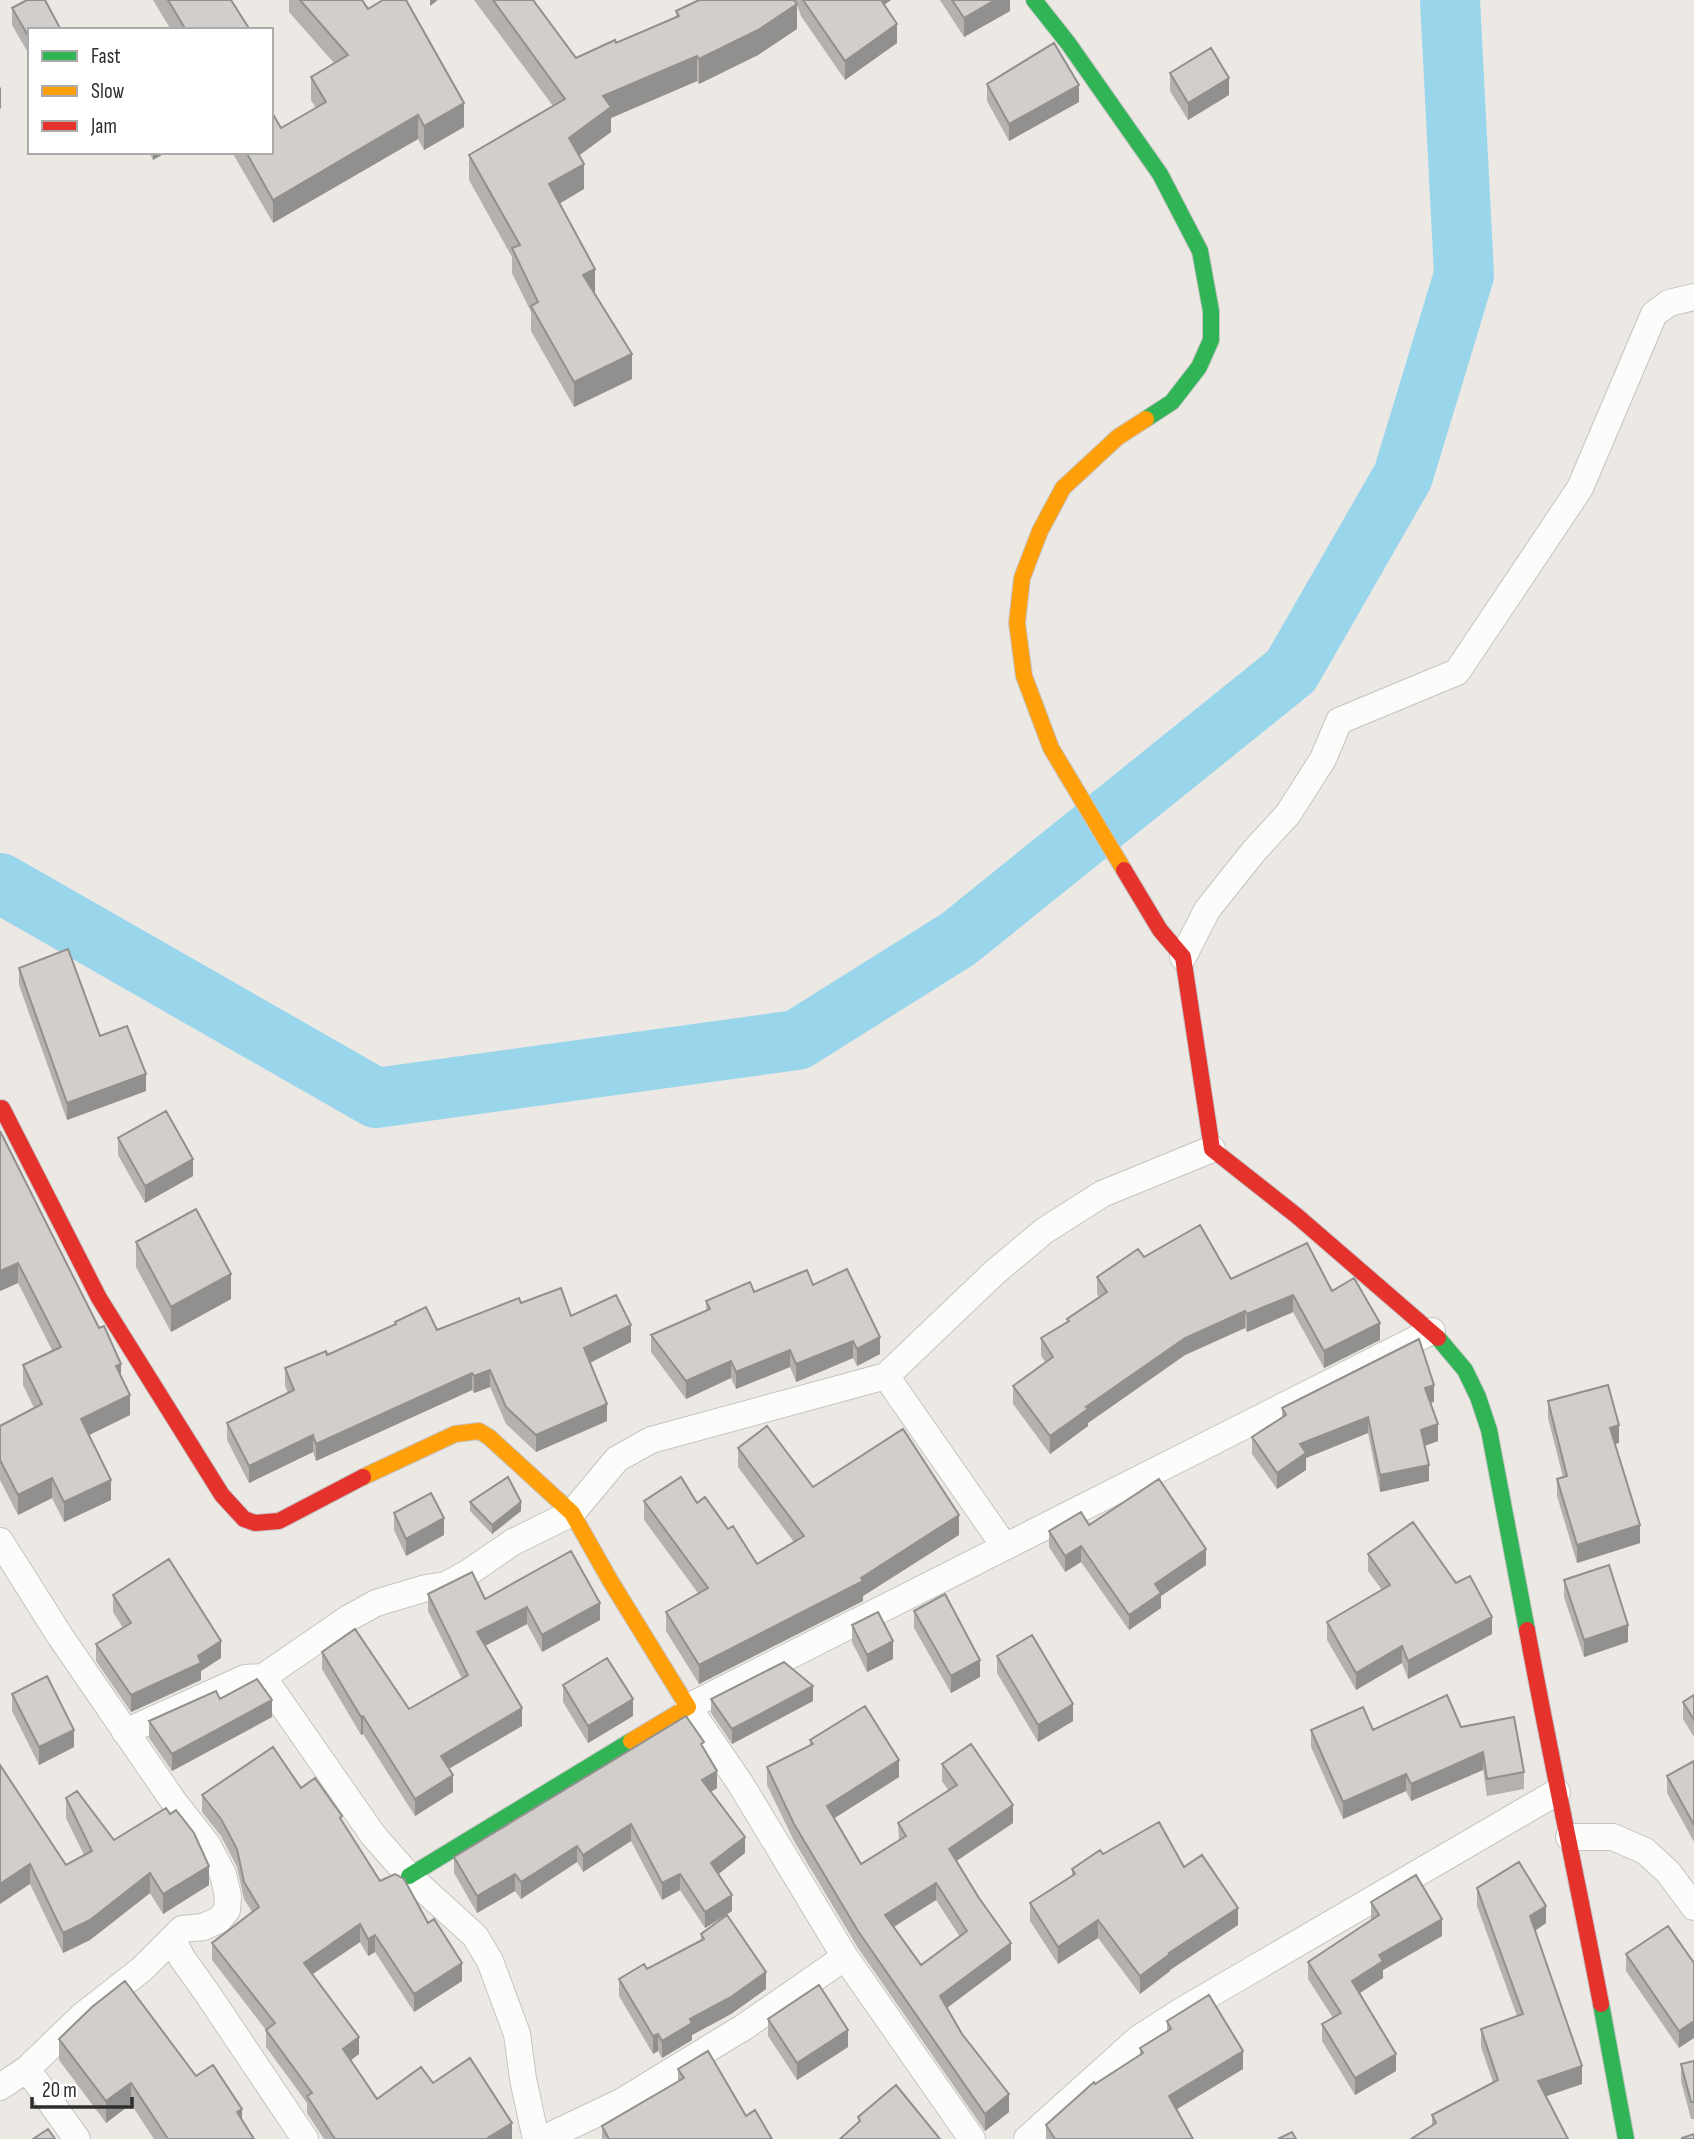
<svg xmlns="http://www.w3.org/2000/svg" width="1694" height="2139" font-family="'Sofia Sans Condensed',sans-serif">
<rect width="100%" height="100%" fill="#ece8e4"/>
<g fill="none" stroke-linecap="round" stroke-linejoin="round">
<path stroke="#99d6ec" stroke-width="60" d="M0,883l376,215 421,-58 161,-101 333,-268 112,-195 61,-201 -14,-275"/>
<defs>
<path id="street" d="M1183,957l24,-47 47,-59 34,-37 35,-55 16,-38 118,-49 123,-184 74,-174 15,-11 25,-6
M886,1376l119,171
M0,1541l60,95 114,166 33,42 16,30 5,22 -1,14 -8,10 -16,7 -21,2 -7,7v8l7,14 25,35 98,146
M263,1677l110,158 36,41 66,60 15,25 27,73 6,45 13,60
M125,1732l120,-54 18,-1 86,-59 27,-15 50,-15 20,-3 22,-12 45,-31 59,-29 45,-54 34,-19 235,-64 109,-104 49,-41 58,-37 110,-45
M1569,1837h44l32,14 23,21 26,35
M27,2069l50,70
M0,2087l27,-18 55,-53 60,-47 33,-33
M543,2139l78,-37 123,-75 101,-70
M972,2139l-127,-182 -105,-174 -52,-76 744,-376
M1027,2139l111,-100 45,-29 374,-218"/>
<path id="fast" d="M1034,0l34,43 92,131 40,77 11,60v29l-12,27 -27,35 -26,17
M1438,1338l27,32 13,27 11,33 38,200
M409,1876l222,-135
M1601,2004l25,135"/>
<path id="slow" d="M1124,870l-73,-122 -27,-72 -7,-53 5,-45 18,-47 23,-43 55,-51 28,-18
M363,1477l92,-43 24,-3 10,6 83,76 39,69 77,125 -57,34"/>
<path id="jam" d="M1124,870l36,60 23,27 29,192 85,67 141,122
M2,1108l97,190 123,197 22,24 11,4 24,-2 84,-44
M1527,1630c23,125 50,249 74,374"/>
</defs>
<use href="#street" stroke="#c5c4c5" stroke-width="28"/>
<use href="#fast" stroke="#c5c4c5" stroke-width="18"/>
<use href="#slow" stroke="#c5c4c5" stroke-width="18"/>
<use href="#jam" stroke="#c5c4c5" stroke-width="18"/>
<use href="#street" stroke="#fcfcfb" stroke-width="26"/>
<use href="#fast" stroke="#30b455" stroke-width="16"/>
<use href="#slow" stroke="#ff9f0a" stroke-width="16"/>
<use href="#jam" stroke="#e5322d" stroke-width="16"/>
</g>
<path fill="#b4b1af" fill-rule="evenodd" d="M153,0h78l19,30h-79z
M289,0h73l102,127 -40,23 -6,-11 -145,84 -41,-71h39l10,-24 35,-20 -5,-8v-23l23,-14 -45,-51z
M474,0h59l43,58 40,-15 60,-26v-6l119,-11h96l-7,5 13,38 -52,37 -44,-64 -4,-11v24l-39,26 -59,29 -2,-3 -86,37v14l-32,23 5,34 -25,14 36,91 37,85 -58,28 -43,-76v-19l-19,-39v-16l-43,-77v-25l84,-49z
M940,0h70v11l-46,26z
M12,8l18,22v26l-18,-31z
M1170,73l59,22 -41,25 -18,-29z
M987,84l92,18 -70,39 -22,-40z
M149,152h18l-14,8z
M19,968l81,68 46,55 -79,29 -48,-135z
M0,1131l121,246 9,38 -41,20 22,65 -47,22 -12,-24 -34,17 -18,-35v-54l34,-18 -11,-23v-20l29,-15 -34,-67 -18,8z
M118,1138l75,38 -48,27 -27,-48z
M136,1242l95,57 -60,33 -35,-65z
M1144,1257l87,22 101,12 48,49 -56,28 -31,-56 -46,20 -2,-4 -60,27 -97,68v3l-38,28 -37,-50v-18l33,-23 -5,-7v-18l26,-16v-3l32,-22 -2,-3v-17z
M813,1285l67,69 -23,12 -4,-8 -57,24 -6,-15 -54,22 -5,-11 -45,21 -35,-47v-17l55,-24v-10l48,-9z
M521,1303l50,13 60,26 -41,20 17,59 -71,31 -30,-28 -16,-37 -16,6 -2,-3 -156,71 -3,-9 -64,31 -22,-43v-17l61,-30 -3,-7v-18l42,-13 68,-31v-2l42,8z
M1548,1401l71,42 -5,1 26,99 -63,20 -20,-67v-17l6,-2 -15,-59z
M1434,1402l-4,1 8,38 -13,5 4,35 -49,11 -12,-59 -62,25v12l-29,19 -25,-35v-17l30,-20v-9z
M738,1448l75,39 146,48 -96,61v5l-164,83 -33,-53v-19l32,-19 -54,-73v-19l53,2 31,26 29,35 37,-22 -56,-75z
M470,1502l51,9 -29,23 -22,-23z
M394,1513l50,22 -38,21 -12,-26z
M1089,1525l117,40 -45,31v12l-32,22 -48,-68 -16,10 -16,-25v-16z
M1368,1554l88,29 36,51 -84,45 -6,-16 -46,27 -29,-50v-18l55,-32 -14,-19z
M1564,1580l64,62 -44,15 -20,-60z
M428,1594l57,5 115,21 -58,32 -15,-28 -42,22 37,80 -73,43 4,23 -38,24 -52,-82 -2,1 -39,-66v-17l87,57 53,-30 -34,-68z
M113,1595l108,63 -20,13v9l-70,32 -35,-51v-17l27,-16 -10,-16z
M914,1611l66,66 -29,16 -37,-65z
M852,1625l41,34 -26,13 -15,-30z
M997,1656l76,65 -35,21 -41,-69z
M563,1685l70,31 -45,27 -25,-41z
M12,1694l62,53 -35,18 -27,-54z
M1694,1695v42l-11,-18v-17z
M220,1699l52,18 -100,54 -23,-33v-17z
M711,1699l102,2 -81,43 -21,-31z
M1461,1727l63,45v17l-37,7 -4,-26 -72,31 -5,-10 -63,28 -32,-72v-17z
M810,1740l89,37 -65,41 27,46 38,-23 -1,-18 50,-33 -6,-9v-17l71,59 -57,38 55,99 -64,48 62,104 -24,19 -127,-183 -64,-107 -27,-56v-18l43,-21zM936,1900l24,37 -39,28 -27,-38z
M704,1749l13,39 -6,4 34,61 -27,21 14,37 -27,17 -25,-38 -18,10 -31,-59 -48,31 -6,-10 -56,37 -6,-8 -38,22 -23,-40v-16z
M1694,1761v81l-27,-49v-17z
M0,1765l66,100 18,-10 -18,-37v-20l48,42 95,45 -46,29 -13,-21 -60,47 -27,13 -33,-69z
M301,1788l41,34 38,59 48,42 34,58 -48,31 -39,-60 -7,4 -8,-14 -48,32 47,80 -8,6 26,39 56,-16 79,56h-188l-17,-26v-10l-41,-56v-17l-54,-70v-17l40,-31 -8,-13 -7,-32 -16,-31 -19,-24v-17z
M1103,1854l81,13 54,58 -68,45v1l-30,23 -42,-56 -40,26 -28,-43v-18l42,-27v-7z
M1477,1888l69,35 -11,8 47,153 -36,12 -114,30v-11l61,-33 -12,-35v-18l36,-13 -40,-110z
M1371,1902l71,34 -59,34v8l-23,15 36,78 -41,24 -33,-54v-17l11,-6 -25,-39v-17l63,-42z
M701,1934l65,55 -35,25 -39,21v5l-30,18 -4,-7 -5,3 -34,-58v-17l28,-10 54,-28z
M1626,1954l68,9 -15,85 -53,-77z
M768,2019l80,28 -51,33 -29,-44z
M1167,2021l76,48 -67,40 17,30h-147v-14l49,-41 45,-29v-7l27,-17z
M59,2039l137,37 46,43 12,20h-100l-23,-35 -25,19 -47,-63z
M1694,2061v58h-3l-10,-38v-17z
M678,2069l68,47 26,23h-170v-13l76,-44z"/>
<path fill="#92908e" d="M430,0h8l-8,6z
M875,0h16l-16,11z
M995,0h15v11l-46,26v-19z
M797,4v25l-39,26 -59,29v-25z
M897,24v19l-52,37v-19z
M697,56v25l-86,37v14l-42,31v-25l34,-42z
M272,66v24h-1v-23z
M1229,78v17l-41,25v-17z
M1079,85v17l-70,39v-17z
M1,87v21l-1,1v-21z
M464,103v24l-40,23v-24z
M418,115v24l-145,84v-23z
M153,152h14l-14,8z
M584,164v25l-35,21v-26z
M595,269v25l-12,-19z
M632,354v25l-58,28v-25z
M146,1074v17l-79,29v-17z
M193,1159v17l-48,27v-17z
M18,1263v20l-18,8v-20z
M231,1274v25l-60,33v-25z
M1293,1295v17l-46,20v-18z
M1245,1311v17l-60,27 -97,68v3l-38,28v-18l36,-29 99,-69z
M1380,1323v17l-56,28v-17z
M631,1325v17l-47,24v-18z
M880,1337v17l-23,12v-17z
M853,1341v17l-57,24v-18z
M790,1350v17l-54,22v-17z
M731,1361v17l-45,21v-18z
M121,1364v19l-5,-17z
M490,1370v17l-16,6v-17z
M472,1373v17l-156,71v-17z
M1434,1385v17l-9,2v-16z
M130,1395v20l-49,24v-20z
M607,1404v17l-71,31v-17z
M1368,1417v16l-62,25v12l-29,19v-16l23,-29z
M1438,1424v17l-17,6v-17z
M1619,1425v18l-9,2v-17z
M313,1435v17l-64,31v-17z
M1429,1465v16l-49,11v-17z
M52,1478v20l-34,17v-20z
M111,1480v20l-47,22v-20z
M521,1502v9l-29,23v-9z
M959,1515v20l-96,61v5l-164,83v-19l162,-87z
M444,1518v17l-38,21v-17z
M1640,1525v18l-63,20v-18z
M1081,1546v16l-16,10v-16z
M1206,1549v16l-45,31v12l-32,22v-15l26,-31z
M600,1603v17l-58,32v-17z
M527,1607v17l-50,26v-18z
M1492,1617v17l-84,45v-18z
M1628,1625v17l-44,15v-17z
M221,1641v17l-20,13v9l-70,32v-17z
M893,1641v18l-26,13v-17z
M1402,1646v17l-46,27v-17z
M980,1660v17l-29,16v-17z
M813,1686v15l-81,43v-15z
M633,1699v17l-45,27v-17z
M272,1700v17l-100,54v-17z
M1073,1704v17l-35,21v-17z
M522,1708v18l-81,47v-17z
M363,1716v18l-2,1v-18z
M74,1730v17l-35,18v-18z
M1483,1752v18l-72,31v-17z
M899,1760v17l-72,46v-17z
M717,1771v17l-15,9v-17z
M1406,1774v17l-63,28v-17z
M453,1775v17l-38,24v-17z
M1013,1805v18l-64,43v-17z
M631,1824v17l-48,31v-17z
M745,1837v16l-34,27v-17z
M577,1846v16l-56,37v-17z
M30,1864v20l-30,20v-20z
M209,1866v19l-46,29v-20z
M150,1873v20l-60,47 -27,13v-20z
M515,1874v17l-38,22v-17z
M680,1874v16l-18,10v-17z
M936,1883v17l-51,32v-17z
M732,1895v16l-27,17v-16z
M1546,1906v17l-16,11v-18z
M1238,1908v17l-68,45v1l-30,23v-18l29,-23z
M1442,1919v17l-59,34v8l-31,20v-17l27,-26z
M1098,1920v18l-40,26v-17z
M360,1924v18l-56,38v-17z
M375,1935v17l-7,4v-17z
M1011,1943v17l-71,53v-17z
M462,1963v18l-48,31v-18z
M766,1972v17l-35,25 -39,21v5l-30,18v-17l28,-22z
M1694,2021v17l-15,10v-17z
M848,2030v17l-51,33v-17z
M658,2034v17l-5,3v-18z
M359,2037v17l-16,12v-17z
M1243,2051v18l-74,45v-18z
M1396,2054v17l-41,24v-17z
M1582,2066v18l-44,15v-18z
M131,2083v21l-25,19v-22z
M1009,2094v18l-24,19v-17z
M242,2109v21l-5,-18z
M512,2123v16h-26z"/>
<path fill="#d1cecb" stroke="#92908e" stroke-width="2" fill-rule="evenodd" d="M27,0h18l16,30h-31v9l-18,-31z
M168,0h63l19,30h-64z
M300,0h62l6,9 15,-9h23l58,103 -40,23 -6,-11 -145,85 -27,-48h25v-41l10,17 45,-26 -15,-25 37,-22z
M493,0h40l43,58 39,-18 1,3 63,-27 -3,-5 23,-11h95l3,4 -39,26 -59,29 -2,-3 -94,40 8,11 -42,31 15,26 -35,20 46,85 -12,6 49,79 -58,28 -43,-76 7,-4 -26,-54 8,-3 -51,-90 96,-56z
M803,0h78l16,24 -52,37z
M952,0h43l-31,18z
M1054,43l25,42 -70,39 -22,-40z
M1211,48l18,30 -41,25 -18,-30z
M68,949l32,87 27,-10 19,48 -79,29 -48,-135z
M166,1111l27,48 -48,27 -27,-48z
M0,1131l99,197 5,-2 17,38 -5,2 14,29 -49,24 30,61 -47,22 -12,-24 -34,17 -18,-35v-34l42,-22 -19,-39 38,-18 -43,-84 -18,8z
M196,1209l35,65 -60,33 -35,-65z
M1200,1225l31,54 76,-36 25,48 22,-13 26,45 -56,28 -31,-56 -46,19 -2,-3 -60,27 -99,69 2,2 -38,27 -37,-50 40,-29 -12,-19 28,-17 -2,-2 40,-27 -10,-15 41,-28 6,8z
M847,1269l33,68 -23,12 -4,-8 -57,23 -6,-14 -54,22 -5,-11 -45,20 -35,-46 59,-26 -4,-8 44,-19 4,10 53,-22 6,15z
M561,1288l10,28 45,-21 15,30 -47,23 23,56 -71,31 -30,-28 -16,-37 -16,6 -2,-3 -156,71 -3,-9 -64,31 -22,-43 67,-33 -9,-22 41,-17 1,4 69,-31 -1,-2 31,-15 11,23 82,-32 2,5z
M1419,1339l15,46 -9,3 13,36 -17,6 8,35 -49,10 -12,-58 -68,27 6,9 -29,20 -25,-36 34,-22 -4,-7z
M1608,1385l11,40 -9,3 30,97 -63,20 -20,-66 10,-3 -19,-75z
M767,1426l46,61 90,-58 56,86 -98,63 2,3 -164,84 -33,-53 42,-24 -64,-87 37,-24 16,26 8,-6 23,32 5,-3 24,38 47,-28 -66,-88z
M508,1477l13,25 -29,23 -22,-23z
M1159,1479l47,70 -51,35 6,9 -32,22 -48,-69 -16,10 -16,-25 32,-19 8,13z
M431,1493l13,25 -38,21 -12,-26z
M1413,1522l43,61 14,-7 22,41 -84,44 -6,-15 -46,27 -29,-51 63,-37 -22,-31z
M571,1551l29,52 -58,32 -15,-28 -50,25 45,76 -81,48 12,19 -38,24 -52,-83 -2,1 -39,-65 33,-23 54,80 59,-34 -40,-81 44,-22 13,27z
M169,1559l52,82 -23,15 3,7 -70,32 -35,-51 35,-21 -18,-28z
M1609,1565l19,60 -44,15 -20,-60z
M945,1594l35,66 -29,16 -37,-65z
M878,1612l15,29 -26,14 -15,-30z
M1032,1635l41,69 -35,21 -41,-69z
M607,1658l26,41 -45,27 -25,-41z
M784,1662l29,24 -81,43 -21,-30z
M47,1676l27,54 -35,17 -27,-53z
M257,1679l15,21 -100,54 -23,-33 67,-30 4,8z
M1447,1695l14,32 53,-10 10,55 -37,7 -4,-27 -72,32 -5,-10 -63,28 -32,-72 52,-23 10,23z
M1694,1695v25l-11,-18z
M865,1706l34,54 -72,46 34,58 45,-28 -8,-13 59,-38 -15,-21 29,-20 42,61 -64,44 30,49 32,45 -71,53 22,38 47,60 -24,20 -127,-183 -64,-107 -27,-57 46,-23 -3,-4zM936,1883l31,48 -46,34 -36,-50z
M686,1716l18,26 -3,2 16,27 -15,9 43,57 -34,26 21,32 -27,17 -25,-38 -18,9 -31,-59 -48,31 -6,-9 -56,36 -6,-8 -38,22 -23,-39z
M273,1747l28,41 14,-10 27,38 -2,2 40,63 15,-7 9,5 24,44 6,-4 28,44 -48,31 -39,-59 -7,4 -8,-15 -56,39 55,74 -16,12 34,50 44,-32 12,16 37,-25 42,65 -26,16h-151l-28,-43 5,-3 -46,-63 9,-7 -63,-80 47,-36 -15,-25 -7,-33 -16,-30 -19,-24z
M1694,1761v64l-27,-49z
M0,1765l66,100 26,-14 -26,-53 11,-7 37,49 52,-32 4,6 6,-4 18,23 15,33 -46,28 -13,-21 -60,47 -27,13 -33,-69 -30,20z
M1159,1822l25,45 18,-12 36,53 -69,45 1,1 -30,22 -42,-56 -40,27 -28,-44 45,-29 -3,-5 28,-19 3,4z
M1519,1862l27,44 -16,10 52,150 -44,15 30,58h-157l25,-16 -4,-8 66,-35 -17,-51 42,-15 -46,-126z
M1416,1875l26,44 -63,36 4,6 -31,20 44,73 -41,24 -33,-54 19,-11 -33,-51 71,-47 -8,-13z
M727,1915l39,57 -35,25 -41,22 2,4 -30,18 -4,-7 -5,2 -34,-57 25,-15 3,5 57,-30 -3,-5z
M1668,1926l26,37v58l-15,10 -53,-77z
M125,1981l71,95 17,-11 29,44 -5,3 17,27h-86l-37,-56 -25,18 -47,-62 33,-32z
M819,1985l29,45 -51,33 -29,-44z
M1209,1995l34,56 -74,45 24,43h-138l-9,-14 48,-43 1,2 48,-31 -3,-5 31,-19 -4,-8z
M708,2051l38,65 9,-6 17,29h-163l-7,-13 82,-48 -6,-9z
M1694,2061v41h-3l-10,-38z
M896,2085l44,54h-100l20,-18 -2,-4z
M48,2129l7,10h-22z
M1292,2132l4,7h-18z
M1694,2134v5h-12v-1z"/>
<rect x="28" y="28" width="245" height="126" fill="#ffffff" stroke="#ababab" stroke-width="2"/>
<rect x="42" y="51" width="35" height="10" fill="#30b455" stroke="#ababab" stroke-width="2"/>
<text x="91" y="63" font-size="21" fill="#2e2e2e">Fast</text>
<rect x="42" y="86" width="35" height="10" fill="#ff9f0a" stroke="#ababab" stroke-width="2"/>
<text x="91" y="98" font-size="21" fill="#2e2e2e">Slow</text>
<rect x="42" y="121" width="35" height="10" fill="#e5322d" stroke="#ababab" stroke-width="2"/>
<text x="91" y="133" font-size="21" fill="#2e2e2e">Jam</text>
<path d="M32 2097v10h100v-10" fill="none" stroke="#2e2e2e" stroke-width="3.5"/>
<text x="42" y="2097" font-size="21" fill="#2e2e2e" stroke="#ffffff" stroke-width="5" paint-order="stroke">20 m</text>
</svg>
